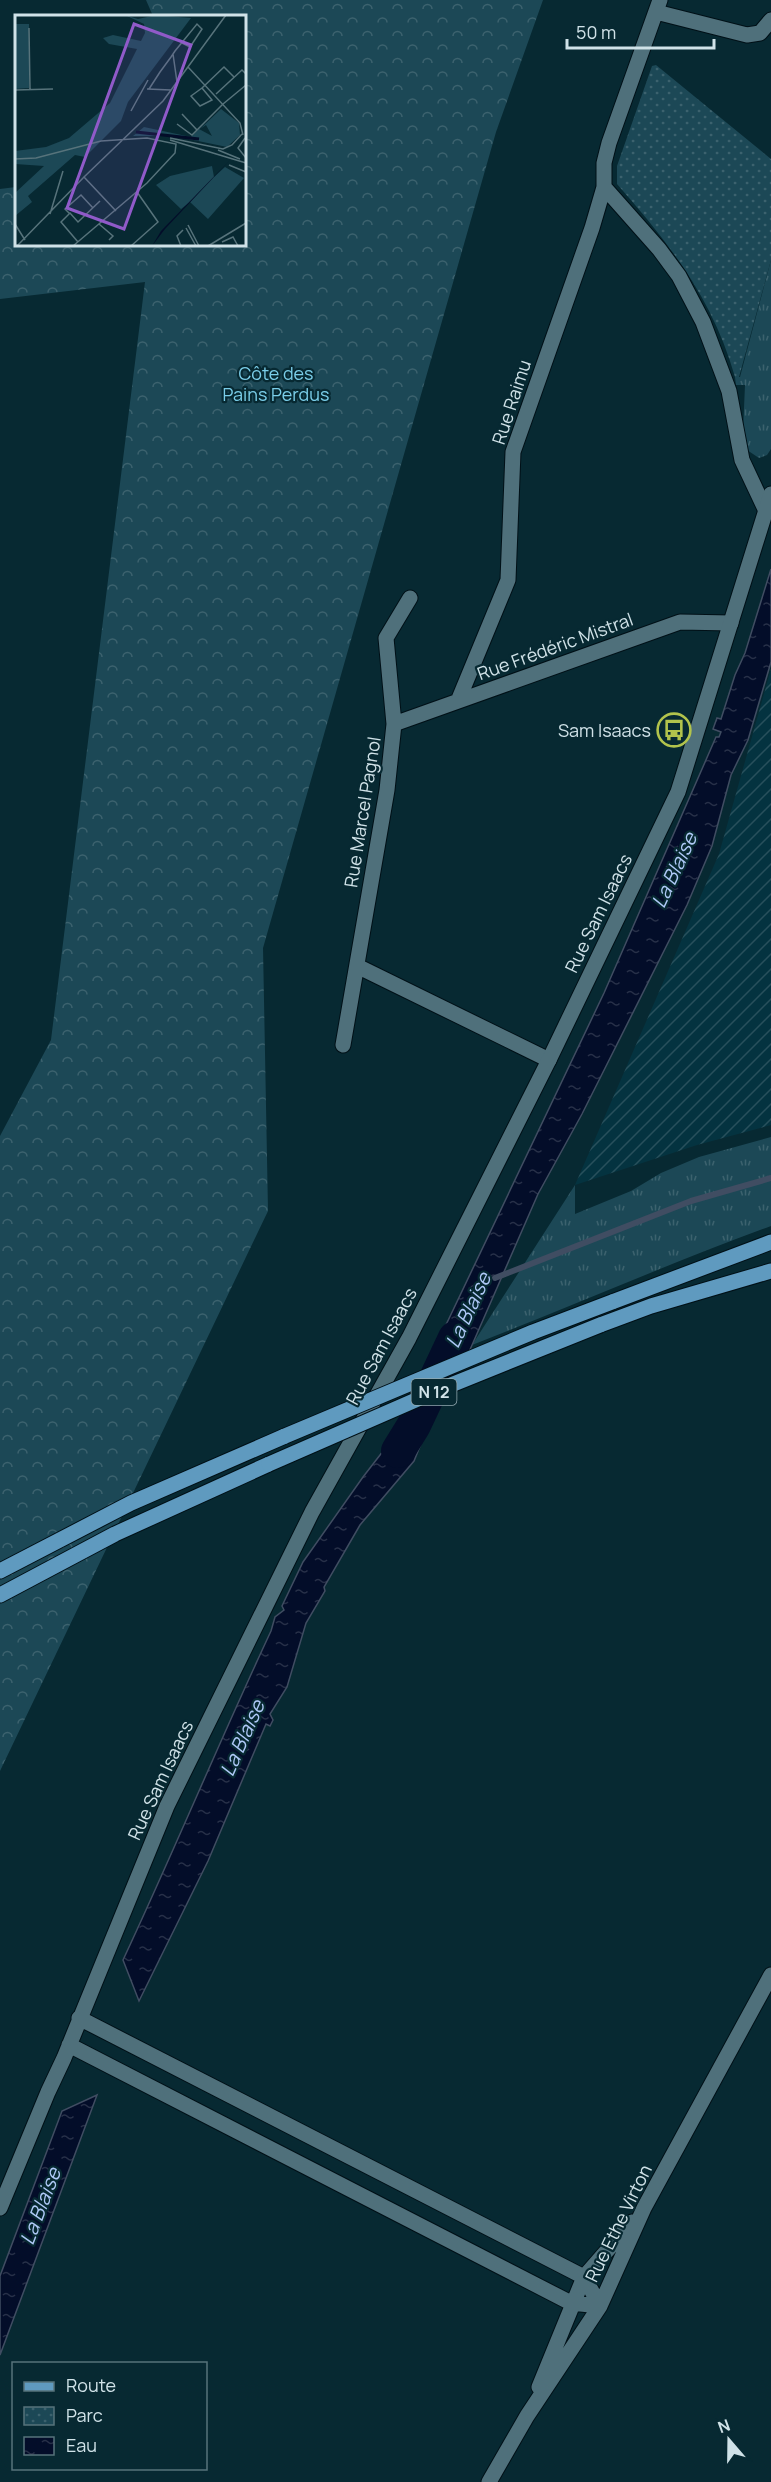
<svg xmlns="http://www.w3.org/2000/svg" width="771" height="2482" font-family="Manrope,sans-serif">
<defs>
<pattern id="industrial-furrows" width="10" height="10" patternUnits="userSpaceOnUse" patternTransform="scale(1.5)"><rect width="10" height="10" fill="#043340"/><path d="M-1 1l2-2M0 10L10 0M9 11l2-2" fill="none" stroke="#28505c"/></pattern>
<pattern id="grass-tufts" width="24" height="20" patternUnits="userSpaceOnUse" patternTransform="scale(1.5)"><rect width="24" height="20" fill="#1c4856"/><path d="M3 7l-1-3M5 7V3M7 7l1-3M15 17l-1-3M17 17v-4M19 17l1-3" fill="none" stroke="#3c626e"/></pattern>
<pattern id="forest-crowns" width="20" height="18" patternUnits="userSpaceOnUse" patternTransform="scale(1.5)"><rect width="20" height="18" fill="#1c4856"/><path d="M2 6a3 3 0 1 1 6 0M12 15a3 3 0 1 1 6 0" fill="none" stroke="#3c626e"/></pattern>
<pattern id="park-dots" width="8" height="8" patternUnits="userSpaceOnUse" patternTransform="scale(1.5)"><rect width="8" height="8" fill="#1c4856"/><path d="M2 2h.1M6 6h.1" fill="none" stroke="#3c626e" stroke-width="1.8" stroke-linecap="round"/></pattern>
<pattern id="water-ripples" width="26" height="14" patternUnits="userSpaceOnUse" patternTransform="scale(1.5)"><rect width="26" height="14" fill="#030d29"/><path d="M2 4q2-2 4 0t4 0M15 11q2-2 4 0t4 0" fill="none" stroke="#273048"/></pattern>
</defs>
<rect width="100%" height="100%" fill="#072932"/>
<path fill="url(#industrial-furrows)" d="M771,669v456l-74,20 -122,40 144,-331z"/>
<path fill="url(#grass-tufts)" d="M771,260v189l-4,6 -8,3 -12,-8 -4,-18 2,-47h-9l-1,-8h5z
M771,1137v89c-101,37 -199,80 -299,119l103,-160v29l56,-23 30,-18 38,-16z"/>
<path fill="url(#forest-crowns)" d="M146,0h397l-47,132 -233,816 5,263 -268,560v-635l51,-96 94,-758 -145,17v-110l16,-2v57h228v-228h-91z"/>
<path fill="url(#park-dots)" d="M656,65l115,94v101l-32,117h-4c-22,-78 -66,-134 -118,-193v-18l35,-100z"/>
<path fill="url(#water-ripples)" stroke="#404d62" stroke-width="1.5" d="M771,569v93l-23,78 -17,35 -19,71 -25,59 -105,209 -44,80 -69,158 -45,19 180,-378 112,-256h3l2,-5 -8,-3 4,-11 4,1 14,-44 10,-22z
M437,1404l-23,57 -54,64 -36,62 1,4 -19,32 -19,64 -17,27 3,6 -3,6 -4,-2 -58,137 -69,140 -16,-41c51,-109 97,-220 148,-329l4,-14 9,-7 -2,-4 21,-44 60,-85 41,-53 3,-7z
M97,2095l-97,260v-79l62,-165z"/>
<g fill="none" stroke-linecap="round" stroke-linejoin="round">
<path stroke="#404d62" stroke-width="6" d="M495,1278l196,-77 80,-23"/>
<path stroke="#030d29" stroke-width="34" d="M398,1451l16,-26 41,-87"/>
<defs>
<path id="street" d="M656,12l91,23 13,-2 11,-13
M604,187l55,62 20,27 24,46 26,69 13,69 24,51
M458,701l50,-121 5,-128 79,-224 12,-41v-24l5,-20 51,-143
M394,724l286,-102 51,1
M357,966l192,94
M343,1045l44,-255 7,-66 -8,-86 24,-40"/>
<path id="secondary" d="M79,2018l505,259 16,29
M69,2045l502,258 29,3
M0,2208l48,-116 16,-34 103,-252 145,-294 97,-174 140,-278 129,-268 93,-298
M539,2387l45,-110 48,-55
M489,2482l38,-66 73,-110 44,-98 127,-233"/>
<path id="primary" d="M612,1302l159,-60
M600,1325l51,-19 120,-35
M0,1571l131,-68 154,-67
M0,1595l115,-61 154,-70"/>
</defs>
<use href="#street" stroke="#001017" stroke-width="17"/>
<use href="#secondary" stroke="#001017" stroke-width="17"/>
<use href="#primary" stroke="#001017" stroke-width="17"/>
<use href="#street" stroke="#4f707b" stroke-width="15"/>
<use href="#secondary" stroke="#4f707b" stroke-width="15"/>
<use href="#primary" stroke="#5f9abf" stroke-width="15"/>
<defs>
<path id="primary-bridge" d="M285,1436l248,-104 79,-30
M269,1464l172,-75 159,-64"/>
</defs>
<use href="#primary-bridge" stroke="#001017" stroke-width="17" stroke-linecap="butt"/>
<use href="#primary-bridge" stroke="#5f9abf" stroke-width="15"/>
</g>
<defs>
<symbol id="bus-ring" viewBox="-11 -11 22 22"><circle r="9.5" fill="#072932" stroke="#b2c34c" stroke-width="1.5"/><path d="M-5-6H5V4H4V6H2V4H-2V6H-4V4H-5ZM-3.5-4V0h7V-4ZM-3.5 1.2v1.5H-2V1.2ZM2 1.2v1.5H3.5V1.2Z" fill="#b2c34c"/></symbol>
</defs>
<g fill-rule="evenodd">
<use href="#bus-ring" x="655" y="711" width="38" height="38"/>
</g>
<g text-anchor="middle" dominant-baseline="central" stroke-width="4.5" stroke-linejoin="round" paint-order="stroke">
<rect fill="#072932" stroke="#94aab1" stroke-width="1.5" x="411.5" y="1379" width="45" height="26" rx="4.5"/>
<g font-size="16" font-weight="bold" fill="#d0e2e8">
<text x="434" y="1392">N 12</text>
</g>
<g font-size="18" fill="#7acde8" stroke="#072932">
<text x="276" y="373">Côte des<tspan x="276" dy="21">Pains Perdus</tspan></text>
</g>
<g font-size="18" fill="#d0e2e8" stroke="#072932">
<text transform="translate(511 402) rotate(-72)">Rue Raimu</text>
<text transform="translate(555 646) rotate(-20)">Rue Frédéric Mistral</text>
<text transform="translate(362 812) rotate(-81)">Rue Marcel Pagnol</text>
<text transform="translate(598 913) rotate(-64)">Rue Sam Isaacs</text>
<text transform="translate(381 1346) rotate(-62)">Rue Sam Isaacs</text>
<text transform="translate(160 1780) rotate(-65)">Rue Sam Isaacs</text>
<text transform="translate(618 2223) rotate(-64)">Rue Ethe Virton</text>
</g>
<g font-size="18" fill="#d0e2e8" stroke="#072932" text-anchor="end">
<text x="651" y="730">Sam Isaacs</text>
</g>
<g font-size="20" font-style="italic" fill="#afc9f7" stroke="#072932">
<text transform="translate(674 870) rotate(-65)">La Blaise</text>
<text transform="translate(468 1310) rotate(-65)">La Blaise</text>
<text transform="translate(242 1738) rotate(-66)">La Blaise</text>
<text transform="translate(40 2206) rotate(-69)">La Blaise</text>
</g>
</g>
<g transform="translate(15 15)">
<rect width="231" height="231" fill="#072932"/>
<path d="M0,9h14v64l-14,1zM206,94l18,14 1,12 -13,12 -53,-11h-41l11,-9 47,10 8,-8 13,7 -6,-11 -6,4z" fill="#1c4856"/>
<path d="M110,0l13,4 18,-4 35,3 -63,84 -7,19 -36,36 -10,-2 -47,41 4,6 -17,14v-23l29,-27 -29,-2v-13l31,-4 23,-9 41,-35 27,-54 -28,-5 -6,-6 10,-3 28,6 4,-8 -1,-9z" fill="#1c4856"/>
<path d="M197,151l2,11 11,-10 19,11 -36,41 -18,-17 -9,7 -25,-24 14,-9z" fill="#1c4856"/>
<path d="M215,145l-65,69 -13,17 9,-15z" fill="#030d29"/>
<path fill="none" stroke="#030d29" stroke-width="3" d="M121,117l63,7"/>
<path fill="none" stroke="#57737b" stroke-width="1.5" d="M14,13l1,61M158,39l4,28M173,52l52,56 3,12M187,73l-11,8 9,10 12,-6 -10,-12 22,-21 10,10M132,74l24,1M134,74l11,-17 11,-15 4,-6 22,-27 5,5 -12,18 -8,-4M0,75l38,-1M201,79l26,-24 4,4M208,89l23,-19M116,96l17,-31M167,99l15,16M162,109l15,11 31,-31M155,123l53,11 9,-4 10,-11M230,123l-7,10 8,10M155,125l76,23M203,135l22,9M0,144l21,-1 65,-17 46,-3 29,6 -1,9 -28,30 -74,63M214,150l17,7M101,196l-32,-34 79,-76 63,-86M54,198l-4,-4 16,-14 12,13M35,199l13,-43M0,209l10,16M84,209l14,12 -4,4M173,210l11,21M171,213l10,18M63,227l-17,-20 9,-9 8,9 22,-21M207,227l11,-5 5,9M2,231l67,-69M116,231l27,-24 -21,-30M166,231l-4,-10 6,-6M193,231l38,-23"/>
<path fill="#905ac9" fill-opacity="0.15" stroke="#905ac9" stroke-width="3" d="M119,9l57,21 -67,184 -57,-21z"/>
<rect width="231" height="231" fill="none" stroke="#d0e2e8" stroke-width="3"/>
</g>
<rect x="12" y="2362" width="195" height="108" fill="#072932" stroke="#57737b" stroke-width="1.5"/>
<rect x="24" y="2382" width="30" height="9" fill="#5f9abf" stroke="#57737b" stroke-width="1.5"/>
<text x="66" y="2392" font-size="18" fill="#d0e2e8">Route</text>
<rect x="24" y="2407" width="30" height="18" fill="url(#park-dots)" stroke="#57737b" stroke-width="1.5"/>
<text x="66" y="2422" font-size="18" fill="#d0e2e8">Parc</text>
<rect x="24" y="2437" width="30" height="18" fill="url(#water-ripples)" stroke="#57737b" stroke-width="1.5"/>
<text x="66" y="2452" font-size="18" fill="#d0e2e8">Eau</text>
<g transform="translate(729 2440) rotate(340)" stroke="#072932" stroke-width="4.5" paint-order="stroke">
<path d="M0-4.5L10 22L0 15L-10 22Z" fill="#d0e2e8"/>
<text y="-9" font-size="16" font-weight="bold" text-anchor="middle" fill="#d0e2e8">N</text>
</g>
<path d="M567 39v9h147v-9" fill="none" stroke="#d0e2e8" stroke-width="3"/>
<text x="576" y="39" font-size="18" fill="#d0e2e8" stroke="#072932" stroke-width="4.5" paint-order="stroke">50 m</text>
</svg>
